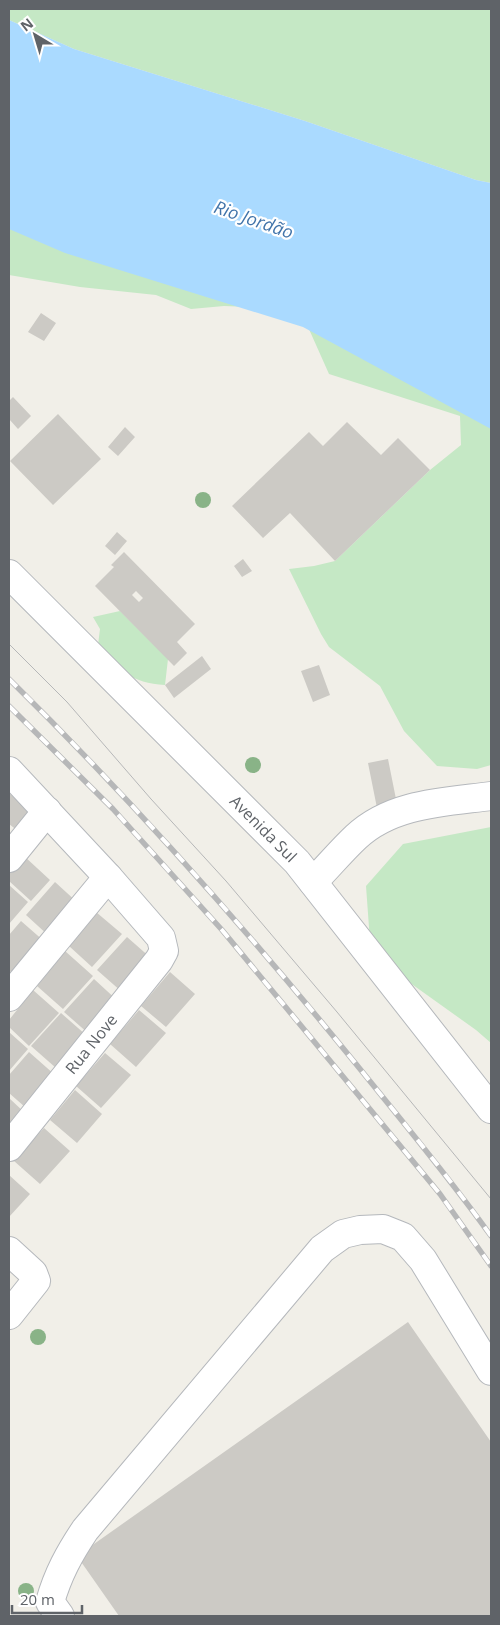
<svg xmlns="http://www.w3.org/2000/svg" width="500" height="1625" font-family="'Open Sans',sans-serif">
<rect width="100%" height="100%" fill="#f1efe8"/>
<path fill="#c5e8c5" d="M9,9h482v174l-15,-3 -171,-59 -231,-72 -65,-29z
M9,187l482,194v384l-14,4 -40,-3 -33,-35 -24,-45 -51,-39 -8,-13 -32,-65 25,-3 21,-5 95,-91 31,-25 -1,-29 -131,-42 -29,-65 -76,-3 -33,3 -35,-14 -76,-8 -71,-12z
M120,611l48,48 -3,26c-33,-2 -49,-15 -67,-40l2,-16 -7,-12z
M491,827v216l-15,-13 -105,-75 -5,-69 37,-42z"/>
<path fill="#aadaff" d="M9,20l65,29 231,72 171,59 15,3v246l-188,-102 -238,-74 -56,-24z"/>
<path fill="#cccac5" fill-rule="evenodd" d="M41,313l15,10 -12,18 -16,-9z
M13,397l18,19 -13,13 -9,-10v-18z
M58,414l43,45 -48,46 -43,-44z
M347,422l34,33 17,-17 32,32 -95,91 -45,-48 -27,25 -31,-32 77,-74 14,14z
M125,427l10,10 -17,19 -10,-9z
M117,532l10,9 -12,14 -10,-9z
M124,552l71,72 -18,18 10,11 -13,13 -79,-80 19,-19 -3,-2zM136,591l7,7 -4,4 -7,-7z
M243,559l9,12 -10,6 -8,-11z
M202,656l9,13 -37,29 -9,-13z
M319,665l11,30 -17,7 -12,-31z
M388,759l9,45 -20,4 -9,-45z
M9,793l24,22 -15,16 -9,-7z
M24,856l26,24 -19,21 -22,-20v-8z
M55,882l23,21 -29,33 -23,-21z
M9,885l19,17 -19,22z
M96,912l26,22 -30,33 -23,-21z
M21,921l24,21 -30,34 -6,-6v-35z
M127,937l25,22 -30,33 -25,-22z
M65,951l28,25 -30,33 -26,-23z
M170,972l25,22 -29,33 -25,-21z
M94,979l25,23 -30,32 -25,-22z
M33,990l26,23 -30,33 -20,-19v-7z
M139,1010l27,23 -30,34 -26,-23z
M61,1013l25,22 -30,33 -25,-22z
M9,1032l19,17 -19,22z
M29,1052l26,23 -30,32 -16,-14v-18z
M105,1053l26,22 -30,33 -25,-22z
M75,1090l27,24 -25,29 -27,-23z
M9,1098l15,14 -15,17z
M44,1128l26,23 -30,33 -26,-23z
M9,1175l21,19 -21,23z
M408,1322l83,120v174h-372l-42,-60z"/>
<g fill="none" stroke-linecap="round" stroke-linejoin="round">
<defs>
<g id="minor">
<path id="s1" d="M9,574l288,288 194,247"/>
<path d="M9,771l99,106 53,61 3,13 -5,9 -150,187"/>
<path d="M9,858l38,-47"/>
<path d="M313,882c15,-15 28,-31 43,-45 36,-34 89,-35 135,-41"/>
<path d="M9,997l99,-120"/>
<path d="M9,1251l24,22 3,8 -27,34"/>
<path d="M60,1616l-10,-14c8,-28 19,-48 35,-72l237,-281 21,-15 17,-4 23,-1 20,8 20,23 68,111"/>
</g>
</defs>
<use href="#minor" stroke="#b5b8bc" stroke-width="30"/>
<use href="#minor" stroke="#fff" stroke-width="28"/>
<path stroke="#b6b7b8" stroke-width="1" d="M9,644l58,58 84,97 75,82 111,131 154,187"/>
<defs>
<path id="rail" d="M9,679c123,121 238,251 347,385 46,57 93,113 135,172
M9,706l104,103 109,121 218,264 51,72"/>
</defs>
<use href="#rail" stroke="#b6b7b8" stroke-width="5.5"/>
<use href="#rail" stroke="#fff" stroke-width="4" stroke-dasharray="11" stroke-linecap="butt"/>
</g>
<g fill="#89b387">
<circle cx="203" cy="500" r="8"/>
<circle cx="253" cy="765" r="8"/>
<circle cx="38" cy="1337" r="8"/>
<circle cx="26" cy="1591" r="8"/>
</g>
<g text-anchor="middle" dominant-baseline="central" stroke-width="4.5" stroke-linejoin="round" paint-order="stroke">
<g font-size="16" fill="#5f6368" stroke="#fff">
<text stroke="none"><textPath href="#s1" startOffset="360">Avenida Sul</textPath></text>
<text transform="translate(91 1044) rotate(-51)">Rua Nove</text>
</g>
<g font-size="18" font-style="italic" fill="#4174aa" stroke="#fff">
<text transform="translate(254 219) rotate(19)">Rio Jordão</text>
</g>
</g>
<rect width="500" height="1625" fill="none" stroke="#5f6368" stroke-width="20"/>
<g transform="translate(35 35) rotate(322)" stroke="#ffffff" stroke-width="4" paint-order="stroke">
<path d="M0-4L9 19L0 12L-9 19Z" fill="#5f6368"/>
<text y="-8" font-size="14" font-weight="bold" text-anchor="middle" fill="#5f6368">N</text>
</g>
<path d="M12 1605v8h70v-8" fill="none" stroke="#5f6368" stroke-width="2.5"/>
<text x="20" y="1605" font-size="15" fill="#5f6368" stroke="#ffffff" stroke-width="4" paint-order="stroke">20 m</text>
</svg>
